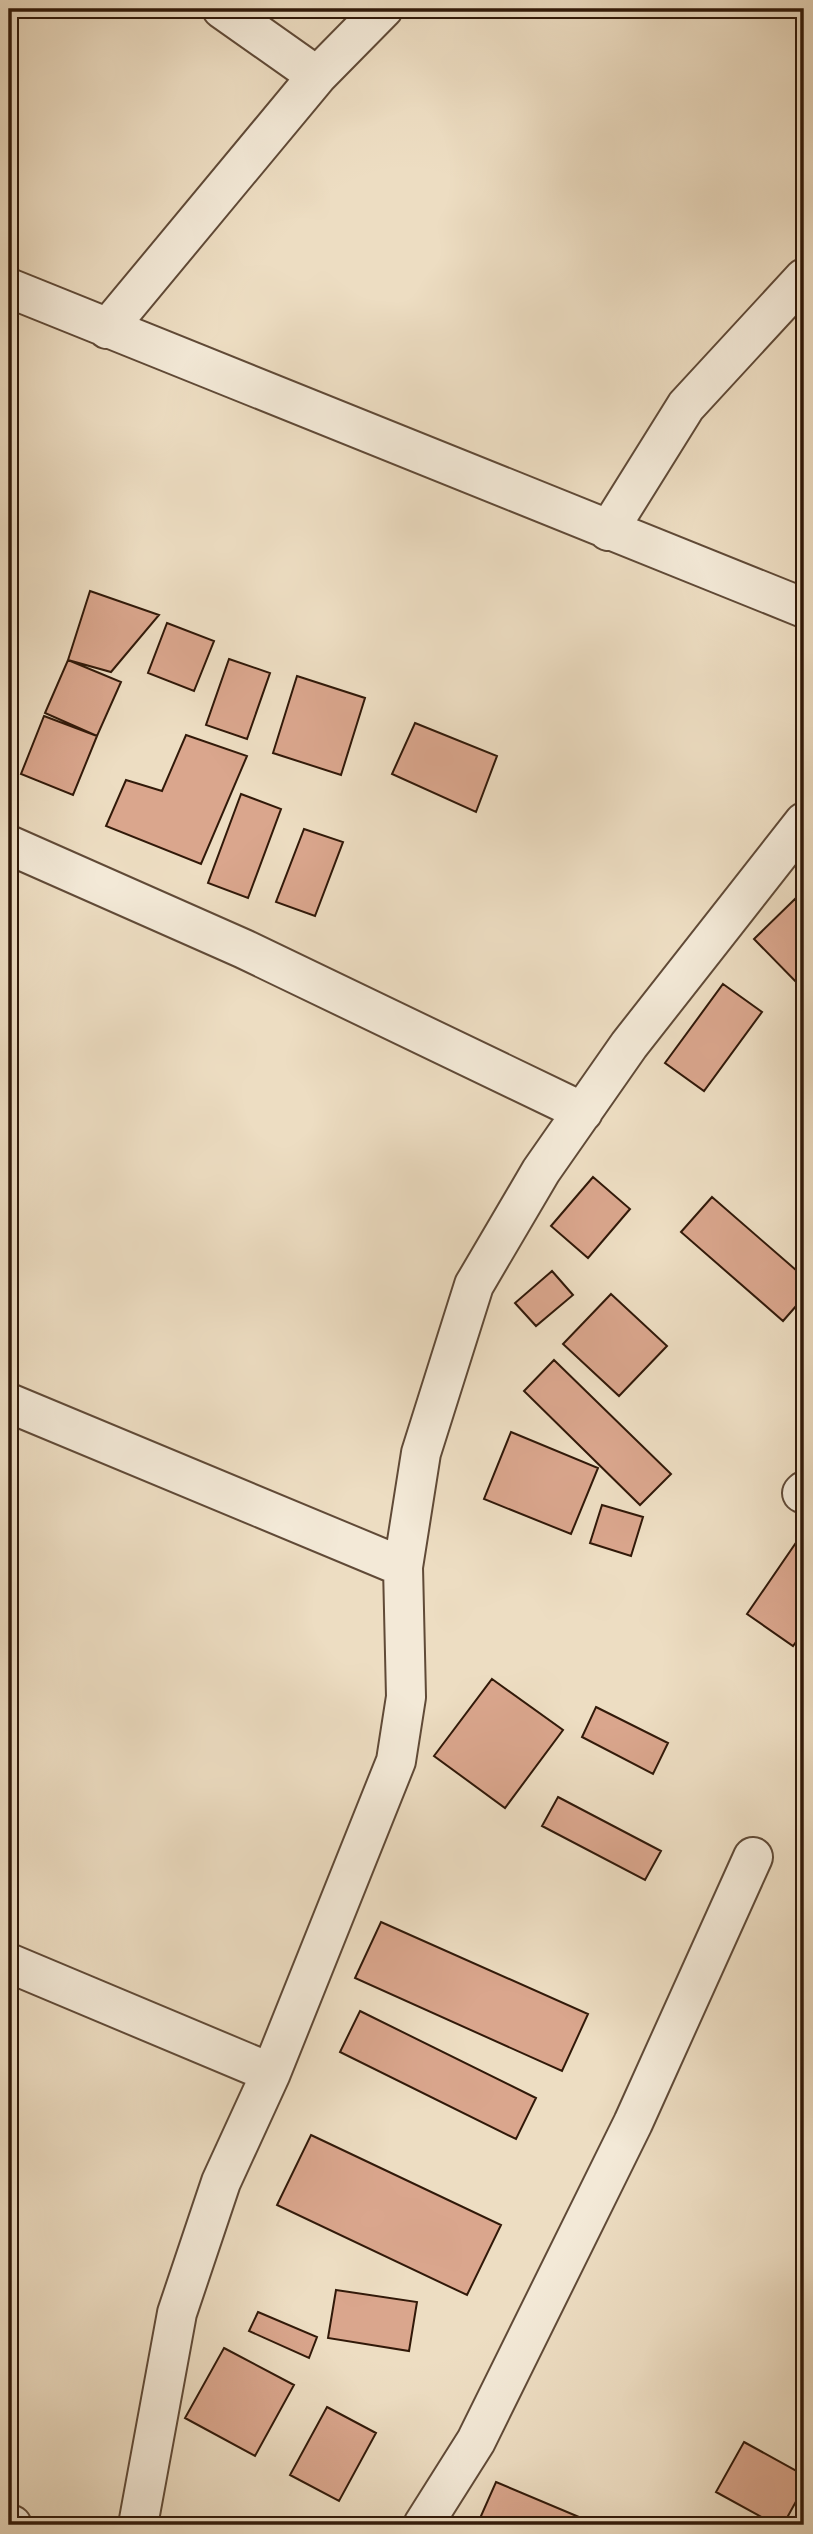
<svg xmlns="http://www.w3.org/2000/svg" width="813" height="2534" font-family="Alegreya,serif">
<rect width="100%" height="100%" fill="#edddc2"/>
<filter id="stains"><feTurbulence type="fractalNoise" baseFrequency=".00286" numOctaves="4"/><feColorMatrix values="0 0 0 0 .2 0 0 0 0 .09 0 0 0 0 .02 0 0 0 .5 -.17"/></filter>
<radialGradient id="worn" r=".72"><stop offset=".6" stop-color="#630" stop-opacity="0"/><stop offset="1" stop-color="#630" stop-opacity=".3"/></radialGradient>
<path fill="#daa68d" stroke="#311909" stroke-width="2" d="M90,591l69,24 -48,57 -43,-12z
M167,623l47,18 -20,50 -46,-18z
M229,659l41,14 -23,66 -41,-14z
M68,660l53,22 -24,54 -52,-23z
M297,676l68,22 -24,77 -68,-22z
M44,716l53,20 -24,59 -52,-21z
M415,723l82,33 -21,56 -84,-38z
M186,735l61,21 -46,108 -95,-38 20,-46 36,11z
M241,794l40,15 -33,89 -40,-15z
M304,829l39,13 -28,74 -39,-14z
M795,899l9,9 -1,81 -49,-50z
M723,984l39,28 -58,79 -39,-28z
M593,1177l37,32 -42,49 -37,-32z
M712,1197l92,80v20l-21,24 -102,-89z
M552,1271l21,24 -37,31 -21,-23z
M611,1294l56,52 -48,50 -56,-52z
M554,1360l117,114 -31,31 -116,-114z
M511,1432l87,36 -27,66 -87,-35z
M602,1505l41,12 -12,39 -41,-13z
M804,1531v100l-11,15 -46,-32z
M492,1679l71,51 -58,78 -71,-52z
M596,1707l72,36 -15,31 -71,-37z
M558,1797l103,54 -16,29 -103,-54z
M381,1922l207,92 -26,57 -207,-93z
M360,2011l176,87 -20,41 -176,-87z
M311,2135l190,90 -34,70 -190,-90z
M336,2290l81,12 -8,49 -81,-13z
M258,2312l59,25 -8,21 -60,-27z
M224,2348l70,37 -39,71 -70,-38z
M327,2407l49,26 -37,68 -49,-26z
M744,2442l60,33v12l-21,38h-7l-60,-33z
M496,2482l102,43h-121z"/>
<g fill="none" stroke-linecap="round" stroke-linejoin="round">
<defs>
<path id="minor" d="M222,9l95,67
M9,288l795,320
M107,329l210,-253 66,-67
M608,531l78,-125 118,-128
M9,845l235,104 339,163
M9,1403l394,164
M802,1493l2,-2
M9,1963l262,110
M9,2525h3
M138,2525l39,-212 44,-131 50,-109 125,-312 10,-64 -3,-130 18,-114 53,-168 67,-114 88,-126 175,-223
M423,2525l53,-84 157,-318 120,-266"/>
</defs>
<use href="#minor" stroke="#604a37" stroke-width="42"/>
<use href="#minor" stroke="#f3e9d7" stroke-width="38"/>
</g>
<rect width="813" height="2534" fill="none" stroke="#edddc2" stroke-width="35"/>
<rect x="10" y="10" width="792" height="2513" fill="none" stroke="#311909" stroke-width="3.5"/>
<rect x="18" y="18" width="778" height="2499" fill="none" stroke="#311909" stroke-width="2"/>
<rect width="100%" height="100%" filter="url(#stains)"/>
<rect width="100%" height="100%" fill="url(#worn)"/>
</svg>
